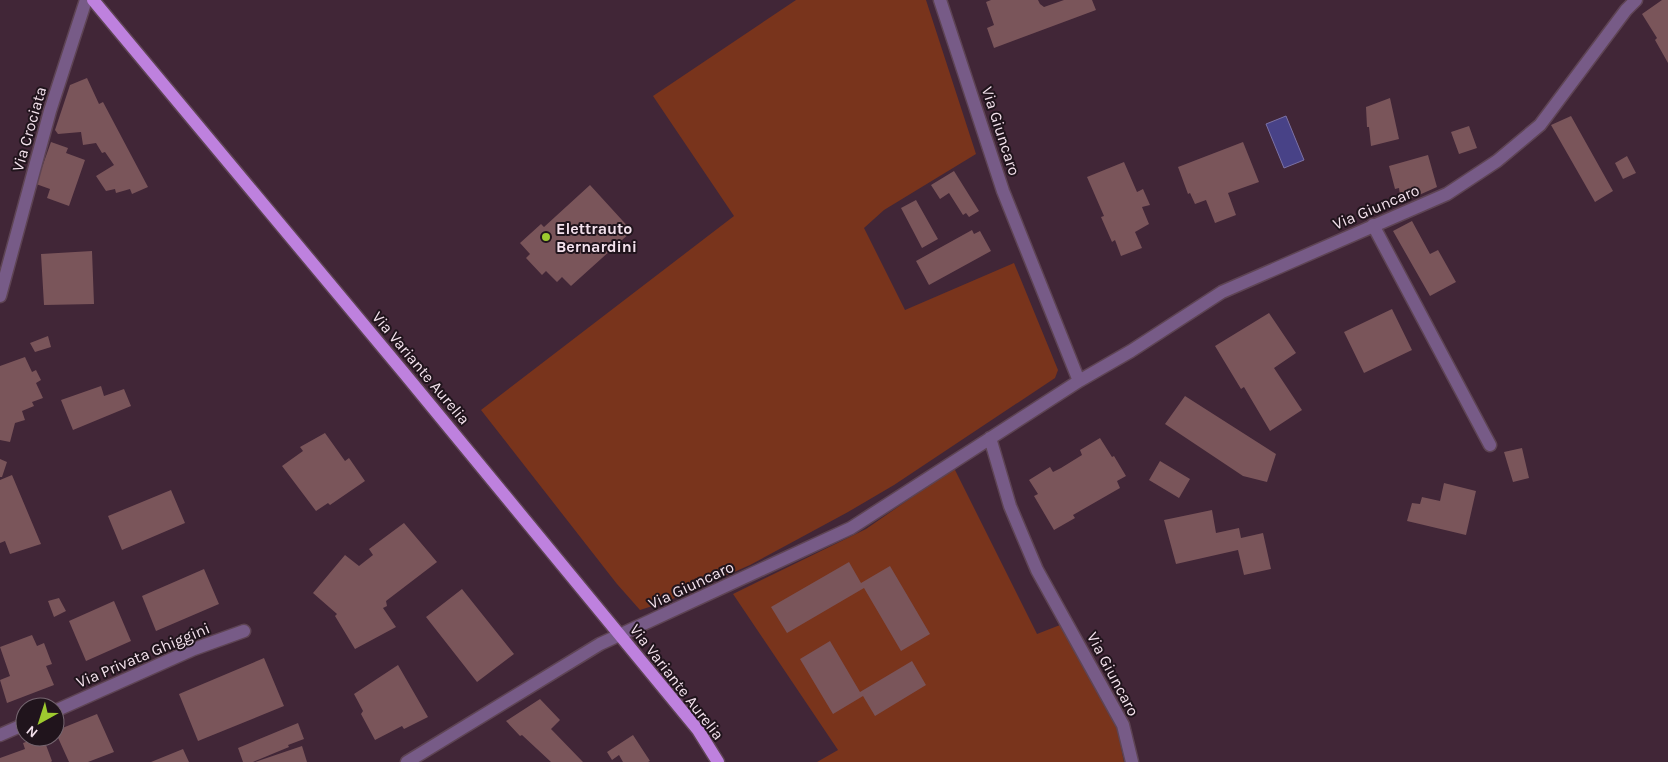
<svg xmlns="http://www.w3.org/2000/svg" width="1668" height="762" font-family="Karla,sans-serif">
<rect width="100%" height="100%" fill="#412637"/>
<path fill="#79341c" d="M796,0h130l50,154 -92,56 -20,18 41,82 109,-47 44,107 -3,8 -161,107 -46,27 -98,53 -82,36 -28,9 -23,-26 -136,-174 253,-194 -81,-120z
M954,468l83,166 23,-9 57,103 7,34h-307l21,-12 -105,-156 133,-65z"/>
<path fill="#484287" stroke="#7c72a6" d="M1286,116l18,44 -20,8 -18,-44z"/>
<path fill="#7a555a" d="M991,0h47l2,4 4,3 20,-7h28l4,10 -102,38 -7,-20 7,-3 -8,-23z
M1662,0h6v63l-13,-23 2,-2 -15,-24z
M87,78l12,26 4,-2 45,85 -16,7 -2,-5 -14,4 -1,-4 -9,2 -10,-15 18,-11 -9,-13 -3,1 -6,-10 -13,2 -2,-13 -23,2 -3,-4 15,-45z
M1390,98l9,41 -28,7 -2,-19h-2l-1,-20z
M1571,116l42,75 -18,11 -44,-77z
M1469,126l8,22 -18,6 -8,-22z
M51,142l17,6 -2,5 19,7 -16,46 -22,-8 3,-9 -14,-5z
M1243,142l16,40 -31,11 8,22 -21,8 -9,-23 -11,4 -5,-11 -2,1 -10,-27z
M1428,155l9,32 -36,16 -2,-15 -4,1 -6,-23z
M1627,156l9,17 -13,6 -8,-16z
M1124,162l13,30 6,-3 7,16 -8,2 7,17 -14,8 7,16 -21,8 -6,-16 -3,2 -11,-25 3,-1 -17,-39z
M954,171l25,40 -10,6 -3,-4 -3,2 -14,-22 -9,6 -9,-14z
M590,185l42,46 -61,55 -9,-9 -5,5 -11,-11 -4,4 -16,-17 4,-4 -10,-11 21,-19 3,3z
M916,200l22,39 -16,9 -21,-40z
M1412,221l18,33 8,-4 18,32 -26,14 -37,-65z
M972,230l2,4 6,-3 11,20 -62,34 -13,-24z
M92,251l2,53 -50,1 -3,-51z
M1392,309l20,41 -48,23 -20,-41z
M1269,313l27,40 -22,15 28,42 -32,21 -26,-44 -3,2 -26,-43z
M48,336l3,11 -16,5 -5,-9z
M25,357l7,15 4,-2 5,10 -5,3 7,15 -11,4 2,4 -12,5 3,9 -10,3 -5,19 -10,-2v-74z
M101,386l3,10 20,-7 7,17 -58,24 -12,-30z
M1185,396l91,58 -9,28 -24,-6 -78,-52z
M325,433l20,28 4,-3 16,23 -35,24 -2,-2 -12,8 -34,-45 21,-15 -3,-4z
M1100,438l12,19 2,-1 12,20 -9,5 3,7 -47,27 2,3 -21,12 -20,-34 4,-2 -9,-14 21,-13 3,5 8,-4 21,-13 -2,-5z
M1522,448l7,30 -16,4 -9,-30z
M0,459l7,3 -5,15h-2z
M1160,461l30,18 -11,19 -30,-18z
M12,475l29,69 -31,10 -5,-13 -5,2v-63z
M1444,483l32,8 -10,44 -59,-14 5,-18 8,1 2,-7 18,4z
M171,490l14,33 -63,27 -14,-34z
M1212,510l4,23 23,-5 2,10 22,-5 8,36 -27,6 -6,-25 -62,14 -12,-44z
M404,523l33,39 -51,39 1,5 -4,2 13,19 -41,22 -20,-33 2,-2 -24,-21 32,-38 14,11 14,-11 -4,-6z
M849,562l12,21 29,-17 40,68 -29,17 -37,-63 -77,45 -16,-26z
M204,569l15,35 -63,27 -14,-35z
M462,589l52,65 -37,28 -51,-65z
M59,598l7,13 -12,6 -6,-16z
M114,601l17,40 -45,20 -17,-40z
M32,635l5,11 7,-3 8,21 -6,2 8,19 -47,18 -7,-23 10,-4 -10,-29z
M830,641l30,51 52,-31 14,24 -51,31 -12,-20 -30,18 -33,-55z
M264,658l20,48 -86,35 -19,-47z
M398,665l30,52 -24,12 -2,-3 -27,14 -14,-26 2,-3 -9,-17z
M540,699l20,21 -9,9 32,33h-32l-29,-27 -2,1 -14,-15z
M97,714l17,38 -26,10h-19l-14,-31z
M298,723l6,16 -16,6 1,2 -36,15h-10l-5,-14z
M633,735l17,26 -2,1h-25l-4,-7 -7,5 -5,-8z
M40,737h3l9,24 -1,1h-51v-4l25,-9 -2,-6z
M302,746l5,16h-52z
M183,749l6,13h-38z"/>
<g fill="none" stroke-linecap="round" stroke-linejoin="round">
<defs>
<path id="street" d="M1373,225l117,220
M0,296l50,-185 36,-111
M1079,381l52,-30 91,-59 225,-98 50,-33 43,-36 86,-115 10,-10
M990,438l20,68 27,64 86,155 9,37
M55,711l139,-62 50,-18
M0,735l25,-11
M407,762l193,-118 251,-116 228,-147 -76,-190 -63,-191"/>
<path id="primary" d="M93,0l311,373 294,357 20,32"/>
</defs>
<use href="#street" stroke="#5e4454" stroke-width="15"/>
<use href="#primary" stroke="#5e4454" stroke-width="15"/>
<use href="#street" stroke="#775b87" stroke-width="12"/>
<use href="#primary" stroke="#be81de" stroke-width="12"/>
</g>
<circle fill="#9eca2f" stroke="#20141c" stroke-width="2" cx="546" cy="237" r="5"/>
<g text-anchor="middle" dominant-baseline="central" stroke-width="4" stroke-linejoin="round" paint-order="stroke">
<g font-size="16" fill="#f4e2ed" stroke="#20141c">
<text transform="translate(29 129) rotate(-74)">Via Crociata</text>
<text transform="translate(1001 131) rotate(72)">Via Giuncaro</text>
<text transform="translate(1376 207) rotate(-23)">Via Giuncaro</text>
<text transform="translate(421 368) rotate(50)">Via Variante Aurelia</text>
<text transform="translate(691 585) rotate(-25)">Via Giuncaro</text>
<text transform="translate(143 655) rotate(-23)">Via Privata Ghiggini</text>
<text transform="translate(1113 674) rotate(62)">Via Giuncaro</text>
<text transform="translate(677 682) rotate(52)">Via Variante Aurelia</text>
</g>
<g font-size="16" font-weight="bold" fill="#f4e2ed" stroke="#20141c" text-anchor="start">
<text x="556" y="228">Elettrauto<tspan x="556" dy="18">Bernardini</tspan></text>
</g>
</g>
<g transform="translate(40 722) rotate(219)"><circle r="24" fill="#20141c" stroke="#756670"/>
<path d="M0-4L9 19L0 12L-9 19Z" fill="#9eca2f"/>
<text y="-8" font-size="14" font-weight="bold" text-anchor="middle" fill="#f4e2ed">N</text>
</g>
</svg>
